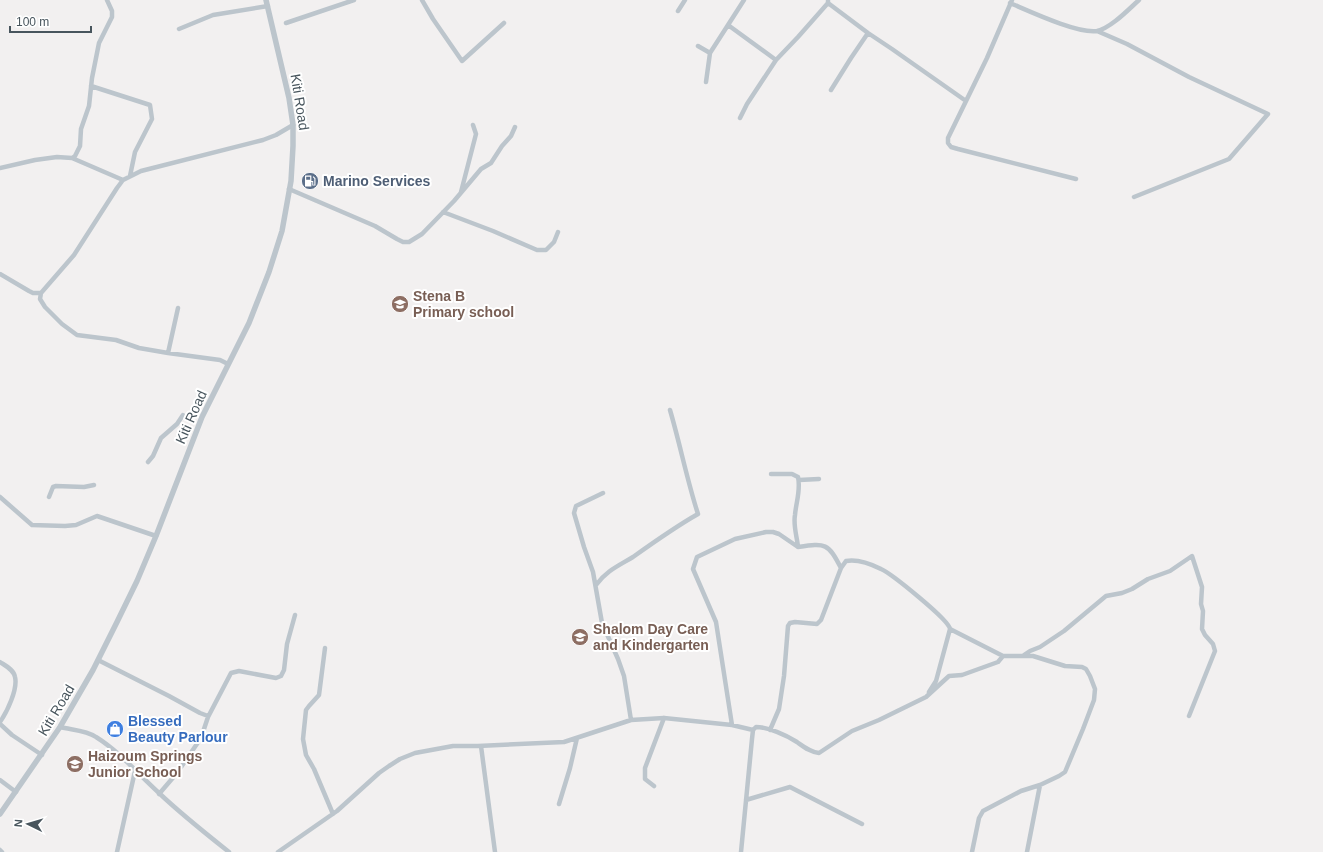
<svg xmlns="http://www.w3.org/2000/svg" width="1323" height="852" font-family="Arial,sans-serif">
<rect width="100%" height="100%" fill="#f2f0f0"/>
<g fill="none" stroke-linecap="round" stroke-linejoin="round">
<path stroke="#bcc5cc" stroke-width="4.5" d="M422,0l11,19 29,42 42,-38
M744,0l-16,25 48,35
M1012,0l-25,58 -39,80v5l3,4 7,2 118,30
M828,3l40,30 24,16 74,52
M1010,3c19,8 68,31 87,28 14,-3 32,-22 42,-31
M678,11l7,-11
M286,23l68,-23
M179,29l34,-14 55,-9
M1097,31l30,13 62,33 79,37 -39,45 -95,38
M698,46l12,7 18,-28
M706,82l4,-29
M91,86l59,19 2,14 -17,33 -5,24
M831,90l20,-32 17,-25
M740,118l7,-14 29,-44 22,-23 30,-34v-2
M72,158l3,-2 5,-10 1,-17 8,-23 3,-28 7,-35 13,-26v-6l-5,-11
M0,168l35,-8 22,-3 15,1 51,22
M289,189l86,37 22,13 6,3h6l13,-8 32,-33 27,-32 10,-6 11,-17 9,-10 4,-9
M461,192l15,-58 -3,-9
M443,212l50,19 44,19h9l8,-8 4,-10
M0,274l29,17 4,2h8l33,-38 43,-67 6,-8 18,-9 122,-31 13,-5 17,-10
M41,293l-1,6 5,8 17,17 15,11 39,5 23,8 29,5 52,7 8,4
M168,353l10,-45
M148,462l5,-6 8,-18 16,-14 6,-9
M771,474h21l6,3c3,13 -2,25 -3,38 -2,10 2,22 3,32
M799,480l20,-1
M603,493l-27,13 -2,7 10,34 9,25 9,51 16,36 6,17 7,44
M0,497l32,28 33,1 11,-1 21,-9 59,20
M49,497l4,-10 3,-1 28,1 10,-2
M596,585c10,-14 22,-19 37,-28 21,-15 42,-30 65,-43 -11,-34 -18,-70 -28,-104
M325,648l-6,47 -10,11 -3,4 -3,29 3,16 8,14 19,45
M1024,655l6,-4 10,-4 24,-16 42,-35 16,-3 10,-4 16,-10 22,-8 22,-15 10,31 -1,17 2,7 -1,18 3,6 8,9 2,7 -26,65
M98,660l71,36 31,17 8,3
M0,662c6,4 14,8 15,15 3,12 -8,35 -15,45
M929,692l7,-11 14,-52
M0,724l12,11 30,20
M732,725l-16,-103 -23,-53 4,-12 38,-18 31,-7h7l6,2 19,13c28,-4 30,-4 43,21
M60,727c12,3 26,3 36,10 24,15 42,37 63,56 22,21 46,40 70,59
M770,730l9,-21 5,-33 4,-50 2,-3 5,-1 22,2 4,-4 20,-52 5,-7c11,-2 25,3 35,8 11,5 68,51 69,60l53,27
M481,746l14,106
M0,780l16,12
M654,786l-9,-7v-11l19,-50
M159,794l18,-21 24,-35 7,-21 23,-44 8,-2 37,7 5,-2 3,-6 3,-26 8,-29
M746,800l44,-13 72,37
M559,804l11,-36 7,-30
M0,850l2,2
M117,852l18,-81
M278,852l59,-41 42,-38 10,-7 11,-7 15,-6 38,-7h25l86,-4 67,-22 33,-2 68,7 21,5
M741,852l11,-113 1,-9 3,-3c12,0 30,8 41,15 7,5 13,10 22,11l33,-22 27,-11 47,-23 23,-21 13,-1 36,-13 5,-6h30l32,10 17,1 4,2 4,7 5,13 -1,11 -11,29 -18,43 -6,4 -19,9 -19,6 -38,20 -4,7 -7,34
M1027,852l13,-67"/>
<path stroke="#bcc5cc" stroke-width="5.5" d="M0,814l60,-87 33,-57 24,-48 20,-41 19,-45 46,-119 47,-94 20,-51 13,-41 9,-50 2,-35v-21l-4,-27 -23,-98"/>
</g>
<defs>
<symbol id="fuel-disc" viewBox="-11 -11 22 22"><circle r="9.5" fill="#5c6f8a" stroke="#fff"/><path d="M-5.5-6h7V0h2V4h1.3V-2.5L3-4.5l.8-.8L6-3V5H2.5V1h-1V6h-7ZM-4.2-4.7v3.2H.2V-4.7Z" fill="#fff"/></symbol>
<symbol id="school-disc" viewBox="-11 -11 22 22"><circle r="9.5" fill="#8d6e63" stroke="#fff"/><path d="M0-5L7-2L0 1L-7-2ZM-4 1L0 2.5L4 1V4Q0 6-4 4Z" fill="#fff"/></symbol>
<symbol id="shop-disc" viewBox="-11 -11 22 22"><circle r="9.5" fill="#3f7fe0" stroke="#fff"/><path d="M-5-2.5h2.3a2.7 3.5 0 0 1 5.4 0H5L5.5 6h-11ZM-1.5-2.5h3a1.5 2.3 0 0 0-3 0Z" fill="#fff"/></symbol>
</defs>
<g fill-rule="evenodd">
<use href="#fuel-disc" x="300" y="171" width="20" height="20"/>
<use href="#school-disc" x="390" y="294" width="20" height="20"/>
<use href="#school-disc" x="570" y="627" width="20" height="20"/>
<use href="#shop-disc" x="105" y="719" width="20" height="20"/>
<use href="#school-disc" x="65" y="754" width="20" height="20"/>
</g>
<g text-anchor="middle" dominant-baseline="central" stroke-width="4" stroke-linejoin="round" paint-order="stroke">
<g font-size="14" fill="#48555d" stroke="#fff">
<text transform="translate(300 102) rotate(81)">Kiti Road</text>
<text transform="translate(191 417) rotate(-66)">Kiti Road</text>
<text transform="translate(56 710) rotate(-59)">Kiti Road</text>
</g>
<g font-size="14" font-weight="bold" fill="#4e5e75" stroke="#fff" text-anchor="start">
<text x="323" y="181">Marino Services</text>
</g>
<g font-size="14" font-weight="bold" fill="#785e54" stroke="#fff" text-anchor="start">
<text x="413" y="296">Stena B<tspan x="413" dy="16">Primary school</tspan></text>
<text x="593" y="629">Shalom Day Care<tspan x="593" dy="16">and Kindergarten</tspan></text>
<text x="88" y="756">Haizoum Springs<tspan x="88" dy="16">Junior School</tspan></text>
</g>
<g font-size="14" font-weight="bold" fill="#366cbe" stroke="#fff" text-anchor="start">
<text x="128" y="721">Blessed<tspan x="128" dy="16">Beauty Parlour</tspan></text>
</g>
</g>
<g transform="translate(28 824) rotate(275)" stroke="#ffffff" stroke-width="3" paint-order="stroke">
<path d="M0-3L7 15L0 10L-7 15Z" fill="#48555d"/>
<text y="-6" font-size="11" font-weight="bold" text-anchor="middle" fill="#48555d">N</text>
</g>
<path d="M10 26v6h81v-6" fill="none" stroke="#48555d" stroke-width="2"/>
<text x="16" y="26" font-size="12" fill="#48555d" stroke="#ffffff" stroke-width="3" paint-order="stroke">100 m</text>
</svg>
